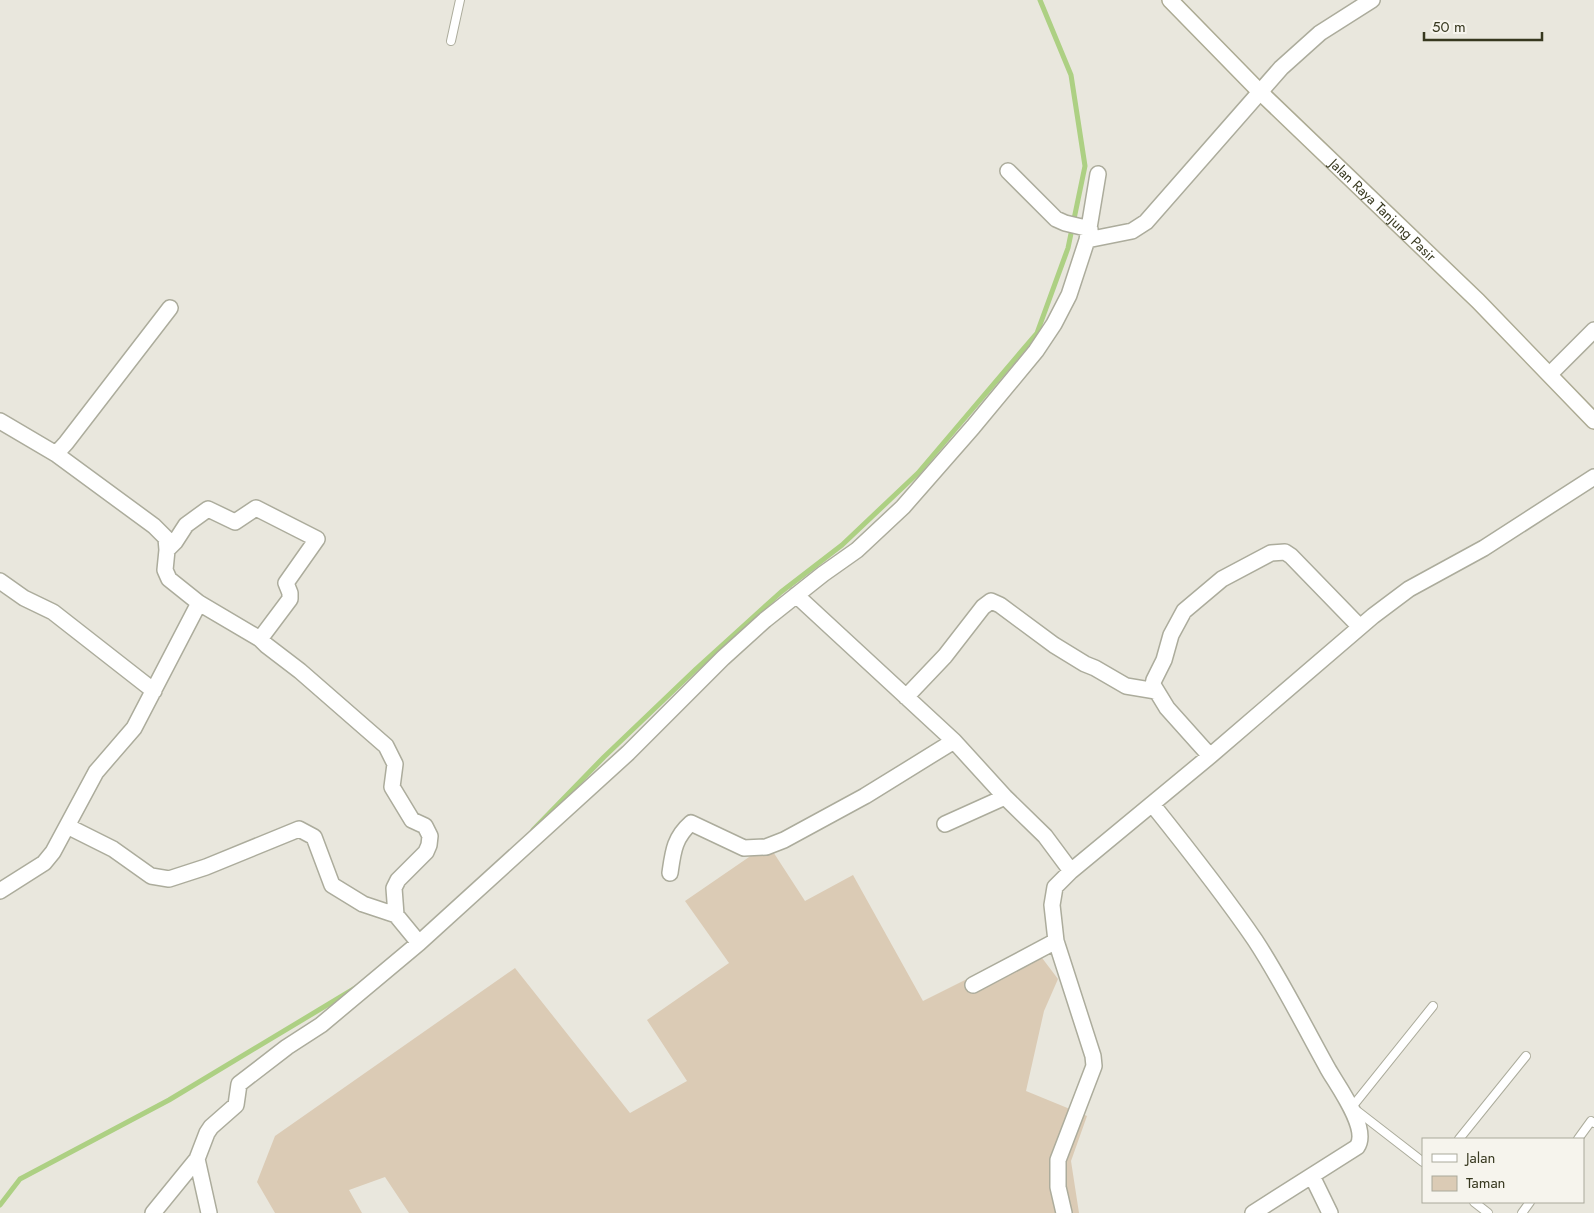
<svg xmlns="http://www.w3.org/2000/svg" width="1594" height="1213" font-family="Jost,sans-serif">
<rect width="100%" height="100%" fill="#e9e7dd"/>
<path fill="#dbcbb5" d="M768,844l37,57 48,-26 70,126 110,-55 25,33 -14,32 -18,80 61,25 -16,45 8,52h-670l-24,-36 -36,13 13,23h-87l-18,-31 18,-46 240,-168 115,145 57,-32 -40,-61 82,-57 -44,-62z"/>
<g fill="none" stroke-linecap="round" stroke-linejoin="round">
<path stroke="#add083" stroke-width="5" d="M533,830l71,-73 92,-88 85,-77 61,-47 76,-72 119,-140 31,-85 17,-82 -14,-91 -31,-75
M0,1205l20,-26 149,-79 188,-113"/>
<defs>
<path id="lane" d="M451,41l9,-41
M1459,1139l67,-83
M1578,1139l13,-18 3,2
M1423,1162l-71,-55 81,-101
M1474,1202l14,11
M1522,1213l8,-11"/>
<path id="street" d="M1008,171l48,48 9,4 25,6
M1087,240l45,-9 14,-9 135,-154 39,-35 52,-33
M1550,374l44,-44
M0,421l56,33 98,72 12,12 1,12 -2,20 4,9 30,24 61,36 6,6 34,26 86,75 9,18 -3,23 20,33 13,6 5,10 -1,9 -3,7 -28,28 -4,8 2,27 23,28
M56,454l10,-11 104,-135
M167,550l8,-8 11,-17 22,-16 27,13 21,-14 61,31 -31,44 4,10v6l-30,40
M0,581l24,17 29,14 101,79
M796,595l158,146 51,56 40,39 26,35
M906,697l39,-41 38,-49 8,-6 9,4 54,40 31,19 10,4 31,18 30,5
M1210,756l-43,-48 -14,-23 1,-5 10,-20 7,-25 13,-24 38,-32 49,-26 14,-1 6,4 69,71
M1152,804c36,45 71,89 103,136 27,41 49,86 73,129 9,16 42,60 29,78l-104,66
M945,824l60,-27
M67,826l46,23 38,27 18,3 37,-12 93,-38 15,8 18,48 31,19 33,11
M670,873c3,-21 4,-35 21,-50l53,25 22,-1 18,-7 81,-44 89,-55
M0,891l44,-28 9,-11 43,-80 38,-44 65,-125
M973,985l83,-44
M197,1159l12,54
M1312,1176l18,37
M153,1213l44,-54 10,-26 4,-6 25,-22 3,-21 48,-37 34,-22 98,-82 209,-190 95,-95 42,-38 58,-46 34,-24 46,-43 70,-80 63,-76 18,-27 15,-29 18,-55 11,-66
M1064,1213l-6,-26v-27l36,-94 -1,-10 -37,-115 -4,-36 3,-18 16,-16 139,-115 163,-140 36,-27 75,-41 110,-71"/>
<g id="secondary">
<path id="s1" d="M1170,0l89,91 219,210 116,120"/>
</g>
</defs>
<use href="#lane" stroke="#acac9c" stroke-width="10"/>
<use href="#street" stroke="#acac9c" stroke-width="18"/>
<use href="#secondary" stroke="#acaa93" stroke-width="18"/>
<use href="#lane" stroke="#fff" stroke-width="8"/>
<use href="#street" stroke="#fff" stroke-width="15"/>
<use href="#secondary" stroke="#fff" stroke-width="15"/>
</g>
<g text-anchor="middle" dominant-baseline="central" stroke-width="4" stroke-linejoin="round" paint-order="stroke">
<g font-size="14" fill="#37381f" stroke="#f6f4ed">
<text stroke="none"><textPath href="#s1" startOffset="299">Jalan Raya Tanjung Pasir</textPath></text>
</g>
</g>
<rect x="1422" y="1138" width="162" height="65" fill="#f6f4ed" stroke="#aaa99b"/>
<rect x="1432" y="1154" width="25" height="8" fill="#ffffff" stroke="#aaa99b"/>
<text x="1466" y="1163" font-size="15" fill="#37381f">Jalan</text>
<rect x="1432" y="1176" width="25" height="15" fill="#dbcbb5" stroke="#aaa99b"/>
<text x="1466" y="1188" font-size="15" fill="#37381f">Taman</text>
<path d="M1424 32v8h118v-8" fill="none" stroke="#37381f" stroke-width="2.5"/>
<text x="1432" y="32" font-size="15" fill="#37381f" stroke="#f6f4ed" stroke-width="4" paint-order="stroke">50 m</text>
</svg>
